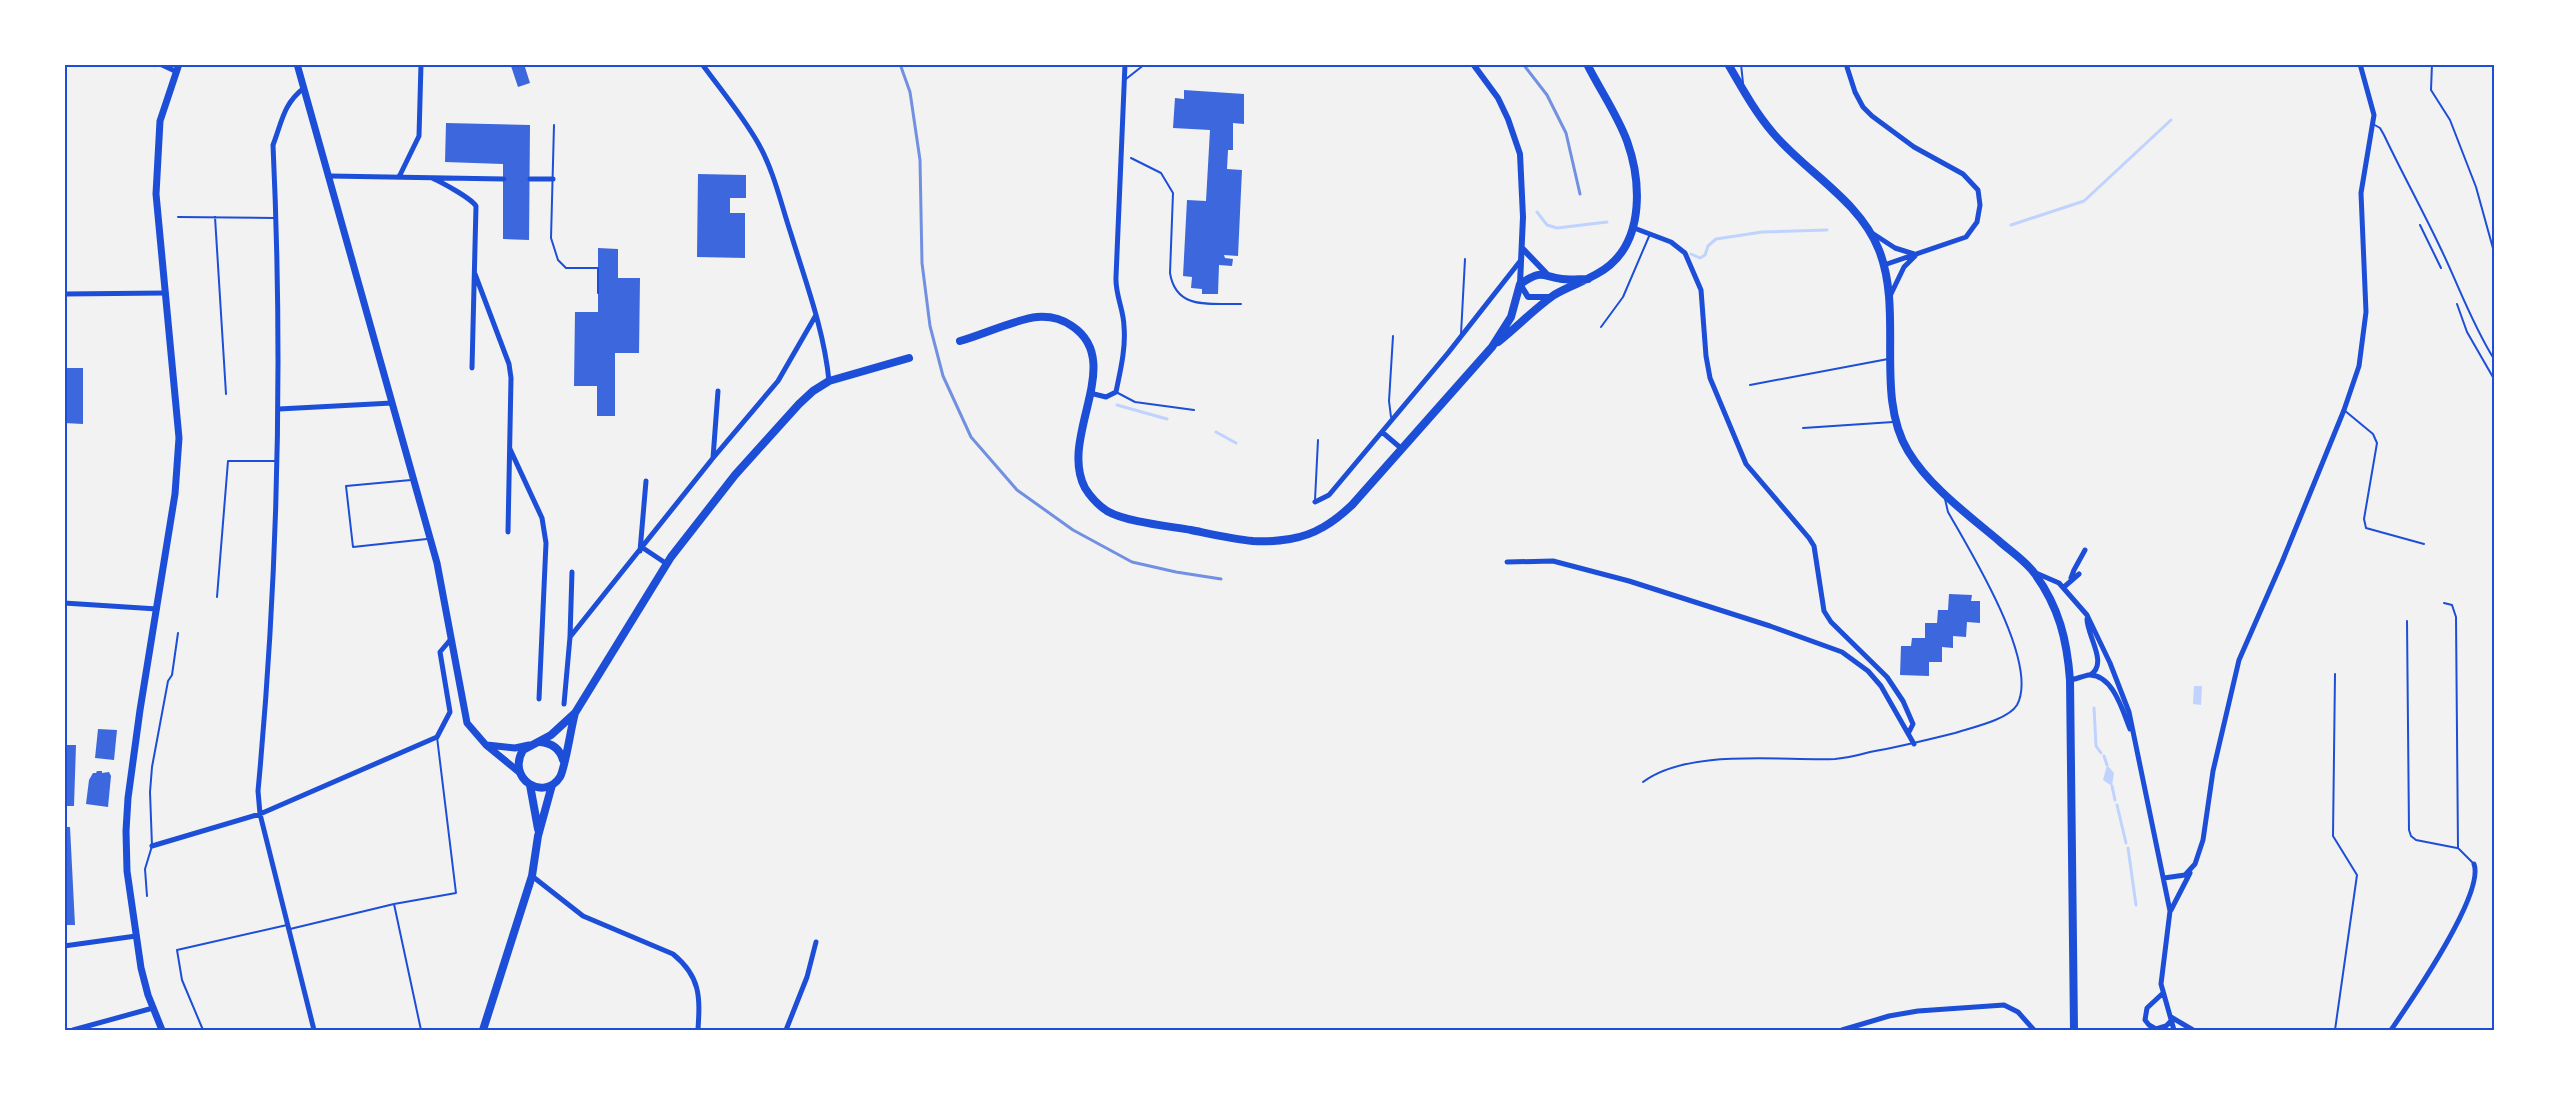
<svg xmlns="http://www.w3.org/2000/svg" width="2559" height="1095" font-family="Helvetica,sans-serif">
<rect width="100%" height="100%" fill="#f2f2f2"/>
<path fill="#bfd3fe" d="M2194,686h8l-1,19 -8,-1z
M2107,765l7,8 -2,13 -9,-6z"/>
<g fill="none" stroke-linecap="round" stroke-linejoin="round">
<path stroke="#bfd3fe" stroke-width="3" d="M147,64l8,2
M1537,212l10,13 10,3 50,-6
M2011,225l73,-24 87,-81
M1691,254l9,4 5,-3 3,-9 8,-7 46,-7 65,-2
M1117,405l50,14
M1216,432l20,11
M2094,708l2,38 5,7
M2104,756l3,9
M2112,786l3,14
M2117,805l9,38
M2128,848l8,57"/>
</g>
<path fill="#3d67dc" d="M514,64h10l6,19 -12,4 -7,-21z
M1184,90l60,4v30l-11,-1v27h-5l-1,19 15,1 -4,86 -14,-1 1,3 8,1 -1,7 -13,-1 -1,29h-16v-5l-11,-1 1,-11 -9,-1 4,-76 19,1 4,-71 -37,-2 2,-30 9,1z
M446,123l84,2 -1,115 -26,-1v-75l-58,-2z
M698,174l48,1v23h-16v15h15v45l-48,-1z
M598,248l20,1v29h22l-1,75h-24v63h-18v-30h-23l1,-74h23z
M64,368h19v56l-19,-1z
M1949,594l23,1 -1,6h9v22l-13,-1 -1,15 -13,-1v12l-11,-1v15h-13v14l-29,-1 1,-29h10l1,-8h13v-15h12l1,-13h10z
M98,729l19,1 -3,30 -19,-2z
M64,745h12l-2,61h-10z
M97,771h5v2l7,-1 2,4 -3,31 -22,-3 3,-24 4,-7h3z
M64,827h6l5,98h-11z"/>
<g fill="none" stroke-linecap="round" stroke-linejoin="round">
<path stroke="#1d4ed8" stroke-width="2" d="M2420,225l21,43
M2457,304l10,28 27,47"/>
<path stroke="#1d4ed8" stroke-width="2" d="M1741,64l2,19
M2432,64l-1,26 19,30 26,67 18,65
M1126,79l19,-15
M2373,124l7,4 4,7c18,38 38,74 56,112 19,39 31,75 54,112
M554,125l-3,113 7,22 8,8h32v25
M1131,158l30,15 12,20 -3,80c6,38 41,30 71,31
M178,217l97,1
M215,217l11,177
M1601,327l22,-30 27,-63
M1461,334l4,-75
M1750,385l138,-26
M1116,392l19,10 59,8
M2344,410l29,24 4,9 -13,76 2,9 58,16
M1391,417l-2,-16 4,-65
M1803,428l90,-6
M411,480l-65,6 7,61 74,-8
M1315,500l3,-60
M217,597l11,-136h48
M2444,603l8,2 4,12 2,231 16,16
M2407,621l2,209 2,6 5,4 41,8
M1643,782c46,-34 136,-21 192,-23 11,-1 24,-4 35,-7 29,-5 57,-12 85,-19 15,-5 53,-13 62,-28 23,-42 -47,-154 -69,-193l-3,-13
M147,896l-2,-27 7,-23 -2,-54 2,-25 16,-86 4,-6 6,-42
M394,904l27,126
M290,929l104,-25 62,-11 -19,-156
M203,1030l-21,-50 -5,-30 110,-25
M2335,1030l22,-155 -24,-39 2,-162"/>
<path stroke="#1d4ed8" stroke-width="5" d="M160,64l17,8
M702,64c19,26 40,51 56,79 16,28 23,61 33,91 15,49 33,96 38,147
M1846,64l9,28 8,15 9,9 42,31 49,27 15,16 2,15 -3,17 -11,15 -82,28
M304,88c-21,16 -22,34 -31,57 10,216 5,432 -15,646l2,23 54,216
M330,176l174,3
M399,177l20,-41 2,-72
M432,178c9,4 39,20 44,28l-4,162
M530,179h23
M1634,228l37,14 14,11 16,37 5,66 4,22 36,86 63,74 5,8 10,65 7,11 56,55 16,24 10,23 -4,8
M1872,233l23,15 19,6
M475,274l34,90 2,14 -3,154
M64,294l102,-1
M1890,296l14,-29 11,-11
M1090,393l16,4 10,-5c4,-20 10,-44 8,-65 0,-17 -9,-32 -8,-50l9,-213
M279,409l113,-6
M1382,432l20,17
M510,449l32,69 4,25 -7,156
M713,458l5,-67
M1315,502l14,-7 119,-142 73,-93
M643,548l24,16
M640,551l6,-70
M1507,562l46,-1 76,20 141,45 72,26 26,19 13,15 33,58
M2036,573l23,10 28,32 23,48 19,49 41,199 -9,73 13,46
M2071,578l3,-8 11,-20
M2064,587l15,-13
M64,603l93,6
M2087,619c0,17 22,45 3,56
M570,637l143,-179 65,-77 38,-66
M2070,680c6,-1 13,-4 19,-5 24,-1 34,37 41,54
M564,704l6,-67 2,-65
M152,846l108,-32 177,-77 13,-25 -10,-60 11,-13
M532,876l51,40 90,38c28,23 27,43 25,76
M2164,878l21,-3 10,-11 8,-24 10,-69 26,-111 43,-98 62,-152 15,-44 7,-54 -5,-119 13,-78 -14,-51
M2171,910l19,-37
M64,946l72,-10
M2162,994l-15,14 -2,12 4,5 7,4 10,-3 6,-6
M2171,1017l22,13
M73,1030l80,-22
M786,1030l21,-53 9,-35
M1842,1030l47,-14 29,-5 86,-6 14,7 16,18
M2391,1030c19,-28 94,-136 83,-166"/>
<path stroke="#1d4ed8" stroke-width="6" d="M1473,64l25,34 10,21 12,35 3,63 -3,67 8,13h22
M1523,249l23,24"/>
<path stroke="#1d4ed8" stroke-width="7" d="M297,64l140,499 30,160 19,22 33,27
M487,745l28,3 14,-3
M162,1030l-14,-35 -7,-27 -14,-97 -1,-40 2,-33 12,-88 35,-216 4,-56 -23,-244 4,-73 19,-57"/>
<path stroke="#1d4ed8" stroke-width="8" d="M1728,64c14,24 27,48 45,69 34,40 86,67 106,117 25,63 -5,145 29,201 21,35 59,63 90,89 12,11 28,21 37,34 24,33 32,66 35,106l4,350
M960,341c22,-6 56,-22 77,-24 13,-1 25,2 35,9 54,36 -14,111 13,162 5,8 13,17 22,23 19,11 61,15 84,19 20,4 42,9 62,11 13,1 25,0 37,-2 25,-4 44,-17 62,-34l140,-158 19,-30 9,-33c23,-15 20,-8 42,-5 8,1 17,0 26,0
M1498,342c19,-15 36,-33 56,-47 18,-11 40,-16 56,-30 34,-29 31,-85 17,-124 -10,-27 -27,-51 -40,-77
M575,713c-4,14 -10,56 -15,64 -16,25 -54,2 -37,-27l28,-15 24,-22 96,-156 64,-82 64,-71 14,-13 16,-10 80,-23
M540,742c12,1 20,7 23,18
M530,785l8,44
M483,1030l49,-154 6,-40 14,-51"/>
<path stroke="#7290e2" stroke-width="3" d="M900,64l10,28 10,68 2,103 8,63 13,50 28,61 46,53 56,40 59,32 44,10 45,7
M1523,64l24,31 19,38 14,61"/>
</g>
<rect width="2559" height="1095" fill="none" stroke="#ffffff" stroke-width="132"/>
<rect x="66" y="66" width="2427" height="963" fill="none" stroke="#1d4ed8" stroke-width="2"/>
</svg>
